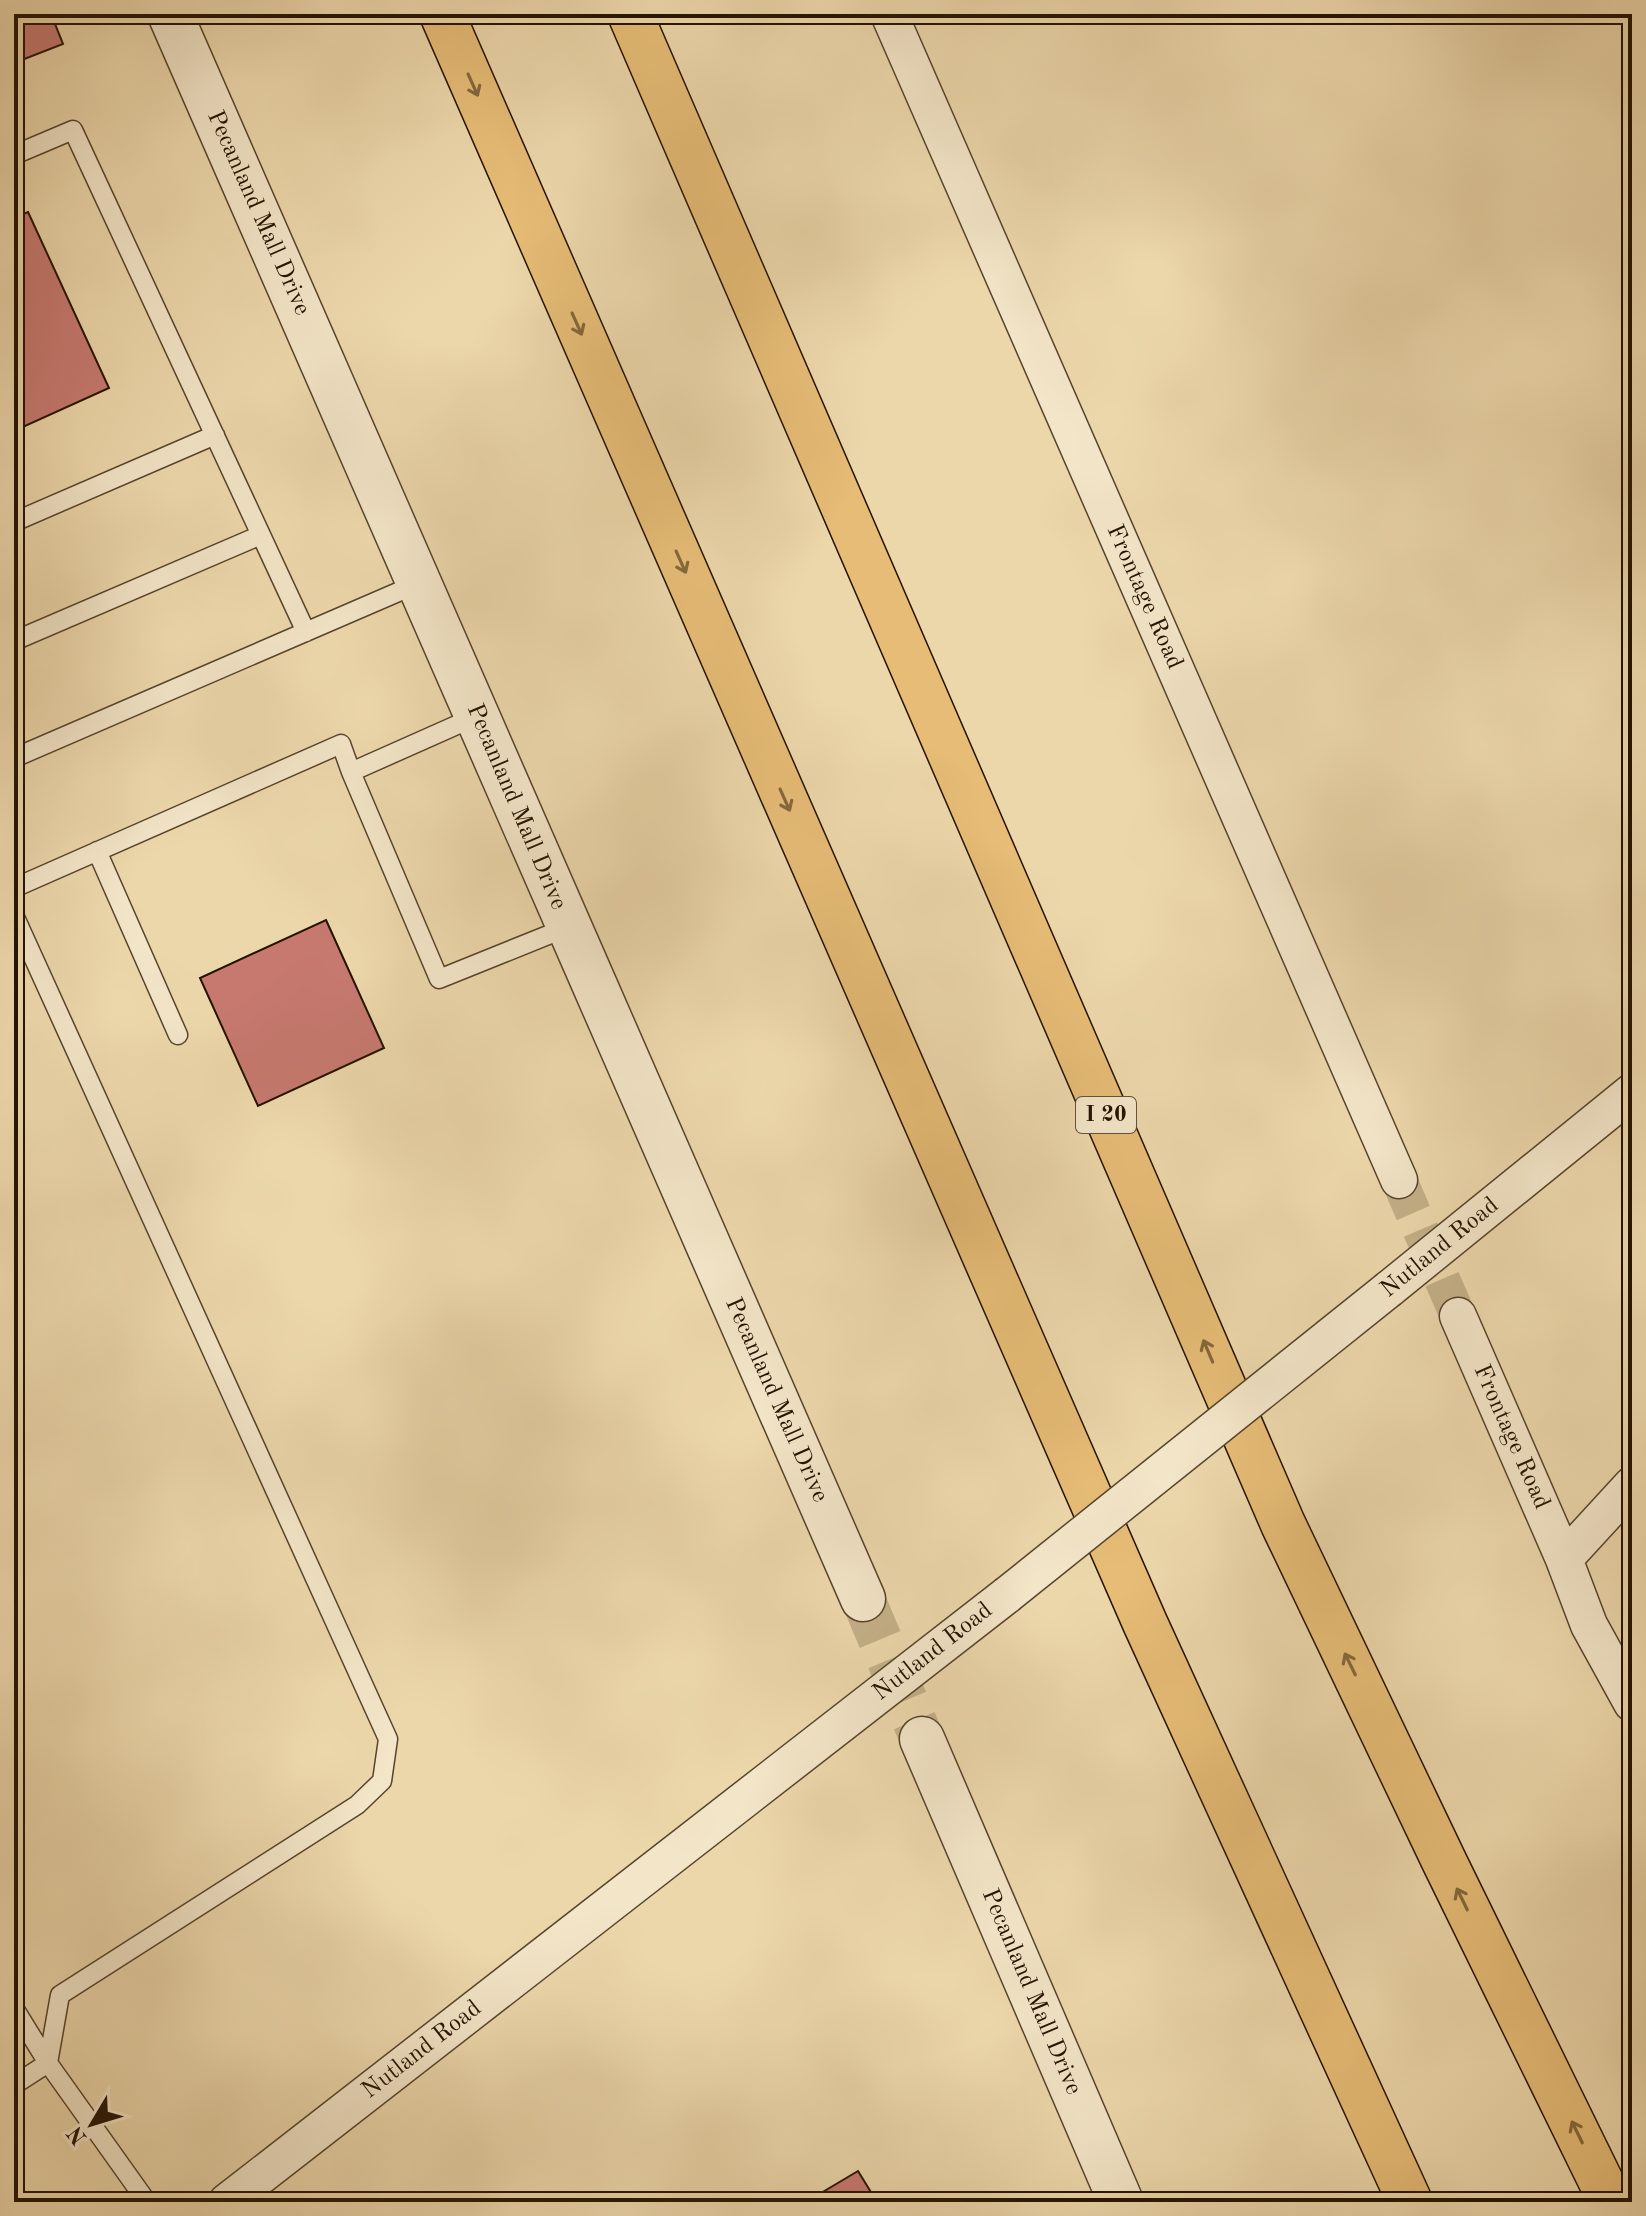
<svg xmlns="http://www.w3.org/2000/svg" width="1646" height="2216" font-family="'Old Standard TT',serif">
<rect width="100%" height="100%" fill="#ecd7ab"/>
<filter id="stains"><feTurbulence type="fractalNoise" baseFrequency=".0025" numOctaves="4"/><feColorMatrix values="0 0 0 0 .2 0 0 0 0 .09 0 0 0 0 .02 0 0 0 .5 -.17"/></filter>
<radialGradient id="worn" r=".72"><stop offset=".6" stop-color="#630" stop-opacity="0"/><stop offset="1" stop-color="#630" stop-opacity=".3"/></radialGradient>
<path fill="#c77970" stroke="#241301" stroke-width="2" d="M14,14h37l12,30 -49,19z
M28,212l81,176 -95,43v-213z
M326,920l58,128 -126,58 -58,-128z
M858,2171l19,31h-71z"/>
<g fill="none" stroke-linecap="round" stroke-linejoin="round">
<path stroke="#c4b089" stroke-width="36" stroke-dasharray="36 18" stroke-linecap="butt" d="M1399,1180l59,136"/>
<path stroke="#c4b089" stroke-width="44" stroke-dasharray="44 22" stroke-linecap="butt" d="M863,1599l59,140"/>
<defs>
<path id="service" d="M14,155l59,-25 233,502
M14,522l201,-87
M14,641l247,-106
M477,716l-126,56 88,207 129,-52
M14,758l405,-175
M97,851l81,184
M14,888l327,-144 10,28
M14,915l374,824 -6,42 -25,24 -297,190 -12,68 99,139
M14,2008l34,55 -34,22"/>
<path id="minor" d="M889,14l510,1166
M1389,1289l243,-197
M1458,1316l106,243 25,66 43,78
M1564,1559l68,-74
M227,2202l780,-607"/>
<path id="tertiary" d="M170,14c233,528 461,1057 693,1585
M922,1739l199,463"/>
<path id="motorway" d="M442,14l703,1609 265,579
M630,14l653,1510 161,337 167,341"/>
</defs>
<use href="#service" stroke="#56442c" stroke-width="21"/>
<use href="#minor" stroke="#56442c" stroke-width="39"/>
<use href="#tertiary" stroke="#56442c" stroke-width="47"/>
<use href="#motorway" stroke="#241301" stroke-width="47"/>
<use href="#service" stroke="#f3e5c8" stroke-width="18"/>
<use href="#minor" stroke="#f3e5c8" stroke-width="36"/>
<use href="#tertiary" stroke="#f3e5c8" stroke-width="44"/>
<use href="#motorway" stroke="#e6bc76" stroke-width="44"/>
<defs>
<path id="minor-bridge" d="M1007,1595l382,-306"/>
</defs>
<use href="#minor-bridge" stroke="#56442c" stroke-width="39" stroke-linecap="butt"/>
<use href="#minor-bridge" stroke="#f3e5c8" stroke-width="36"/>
</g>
<defs><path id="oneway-shaft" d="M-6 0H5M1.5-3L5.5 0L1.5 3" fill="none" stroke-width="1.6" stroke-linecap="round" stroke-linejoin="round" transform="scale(2)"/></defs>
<g stroke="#85683c">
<use href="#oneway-shaft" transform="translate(473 85) rotate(66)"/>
<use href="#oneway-shaft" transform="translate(577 324) rotate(66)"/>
<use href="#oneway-shaft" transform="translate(681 562) rotate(66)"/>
<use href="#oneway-shaft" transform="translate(785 800) rotate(66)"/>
<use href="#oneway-shaft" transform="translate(1208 1351) rotate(-113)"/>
<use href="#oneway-shaft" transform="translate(1350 1664) rotate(-116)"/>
<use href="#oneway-shaft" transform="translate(1462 1899) rotate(-116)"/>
<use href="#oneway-shaft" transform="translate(1577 2132) rotate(-116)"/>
</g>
<g text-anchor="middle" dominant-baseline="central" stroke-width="6" stroke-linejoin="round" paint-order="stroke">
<rect fill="#f3e5c8" stroke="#62523d" stroke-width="2" x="1076" y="1097" width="60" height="36" rx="6"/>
<g font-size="22" font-weight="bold" fill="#241301">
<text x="1106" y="1115">I 20</text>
</g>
<g font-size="24" fill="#241301" stroke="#f3e5c8">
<text transform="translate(258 213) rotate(66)">Pecanland Mall Drive</text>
<text transform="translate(1144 597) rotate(66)">Frontage Road</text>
<text transform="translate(516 807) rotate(67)">Pecanland Mall Drive</text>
<text transform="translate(1440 1248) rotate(-39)">Nutland Road</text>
<text transform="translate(776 1400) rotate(66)">Pecanland Mall Drive</text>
<text transform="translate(1511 1437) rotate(66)">Frontage Road</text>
<text transform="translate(933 1652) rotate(-38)">Nutland Road</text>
<text transform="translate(1031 1992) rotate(67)">Pecanland Mall Drive</text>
<text transform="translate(422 2050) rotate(-38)">Nutland Road</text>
</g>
</g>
<rect width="1646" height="2216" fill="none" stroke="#ecd7ab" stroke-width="48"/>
<rect x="16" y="16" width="1614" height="2184" fill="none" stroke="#241301" stroke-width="4"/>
<rect x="24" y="24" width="1598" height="2168" fill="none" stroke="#241301" stroke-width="2"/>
<g transform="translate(92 2124) rotate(232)" stroke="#f3e5c8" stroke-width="6" paint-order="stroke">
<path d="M0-6L14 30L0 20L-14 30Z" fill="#241301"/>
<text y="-12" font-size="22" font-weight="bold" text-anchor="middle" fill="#241301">N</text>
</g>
<rect width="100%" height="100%" filter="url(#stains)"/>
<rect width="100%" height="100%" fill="url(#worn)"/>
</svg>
